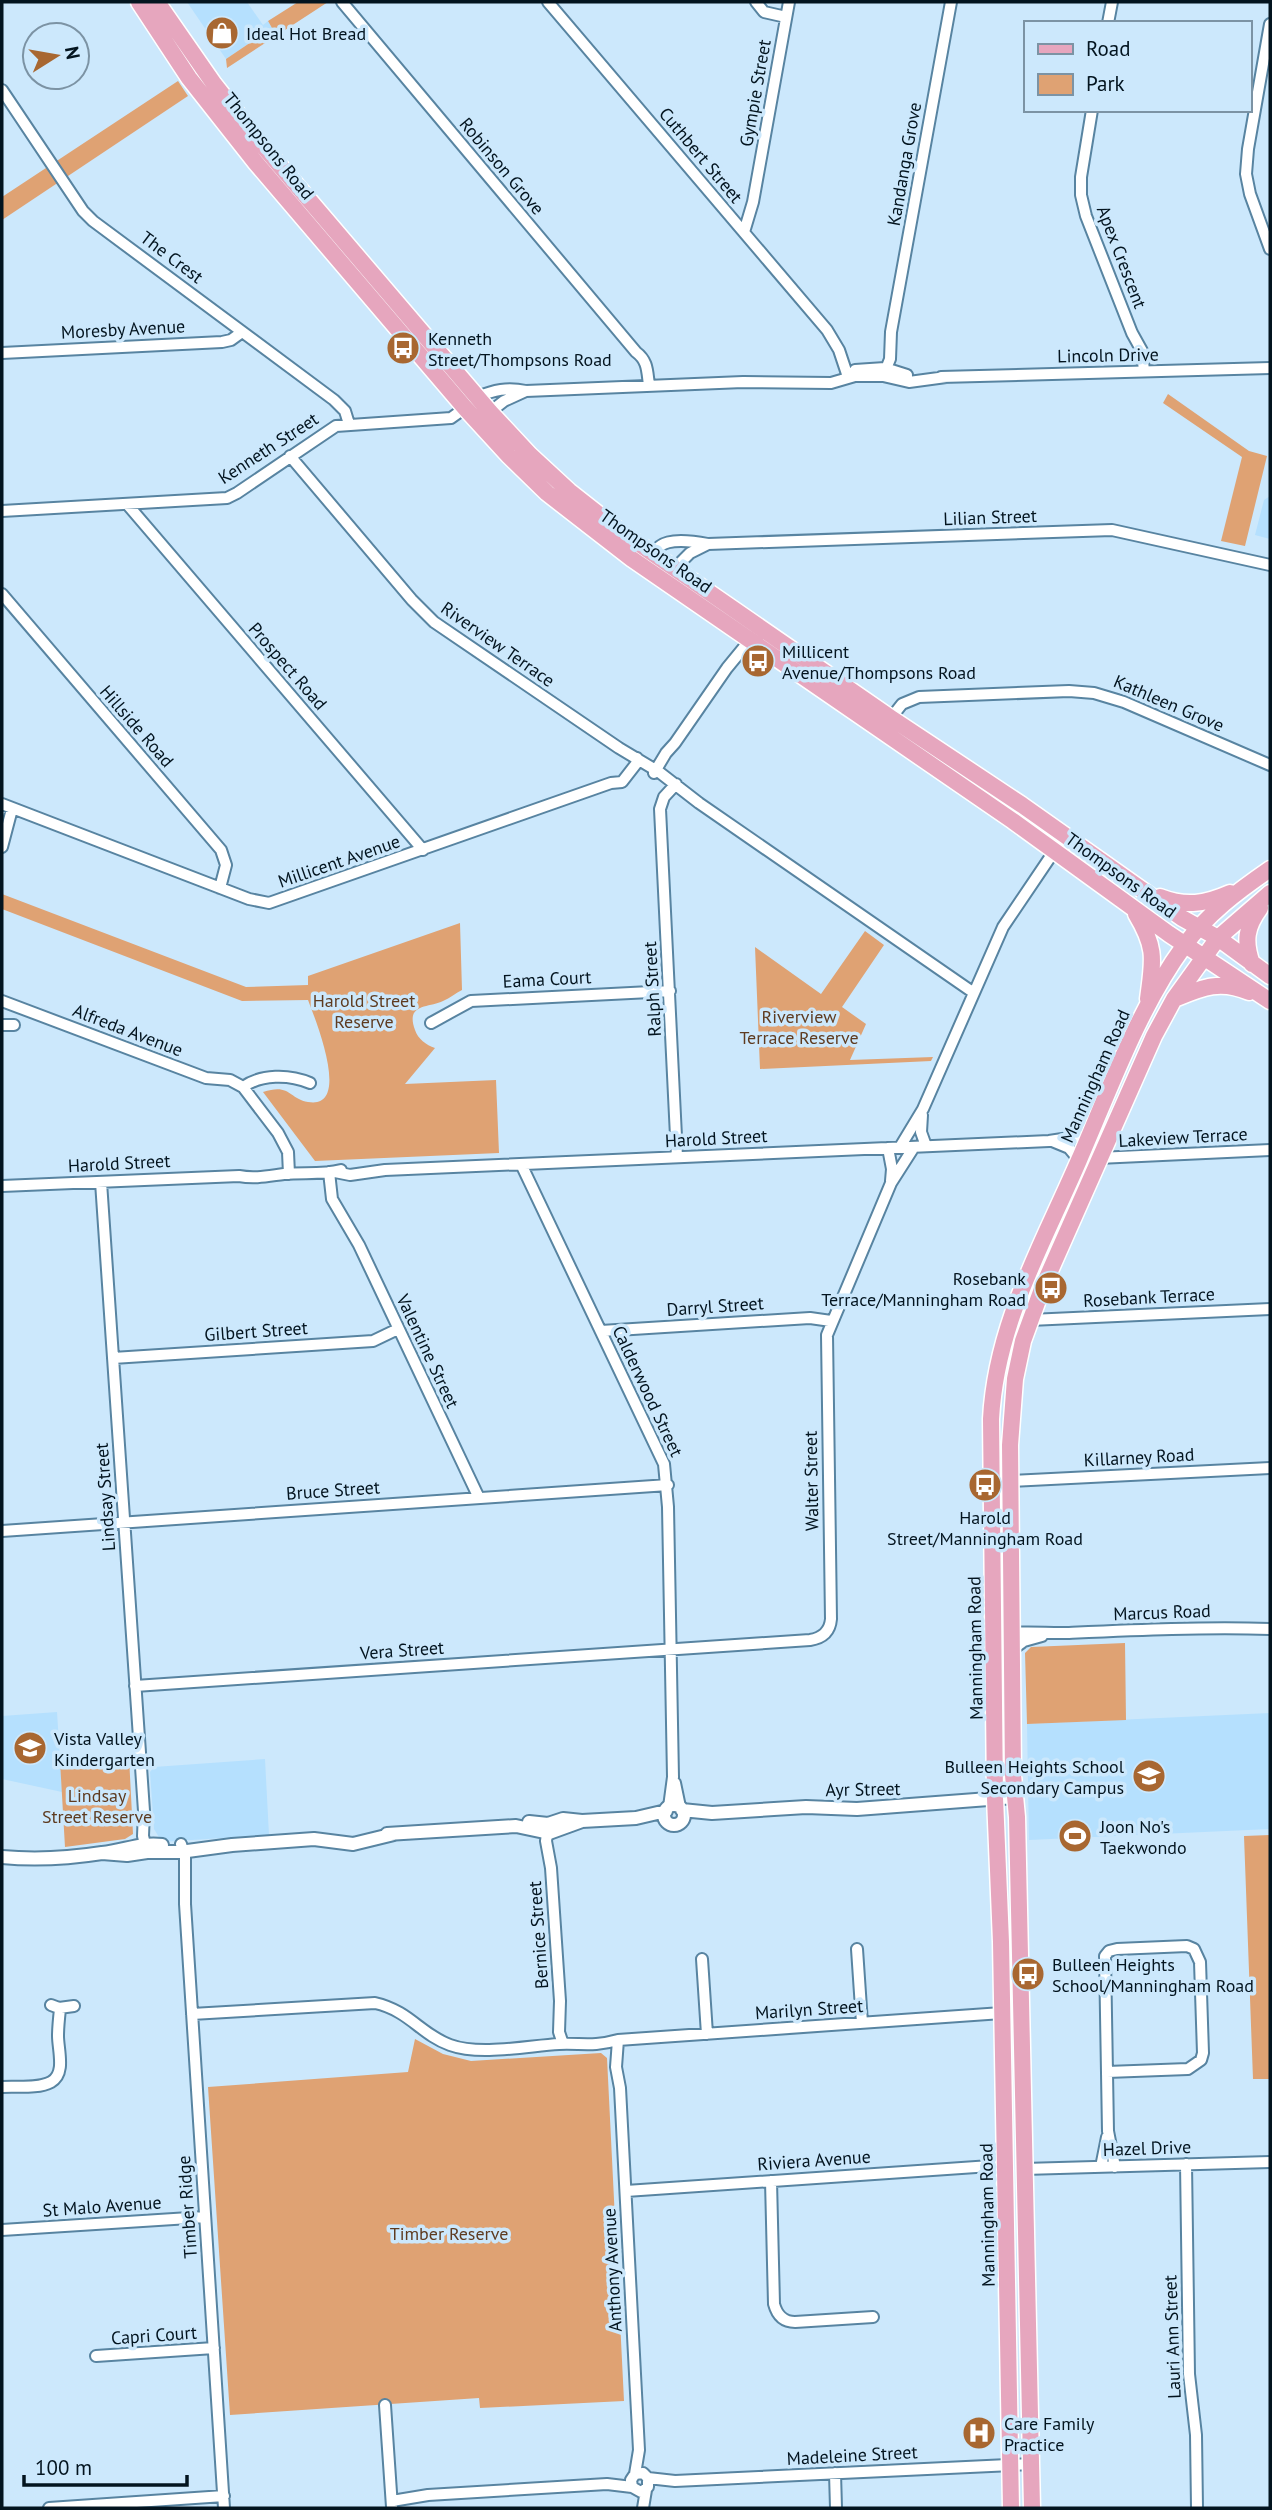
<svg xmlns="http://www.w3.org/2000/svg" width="1272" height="2510" font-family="'PT Sans',sans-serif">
<rect width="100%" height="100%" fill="#cce8fc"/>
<path fill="#b5e0fe" d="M187,2h60l16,23 5,-4 4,7 -46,31z
M1270,496v43l-15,-4 9,-35z
M57,1712l5,80 -60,-13v-63z
M1270,1713v116l-241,11 -2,-116z
M265,1759l4,76 -107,7 -8,-13 -4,-57 4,-5z"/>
<path fill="#dfa273" d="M298,2h30l-101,66 -1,-9 46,-31 -4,-7z
M178,81l10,15 -186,124v-23z
M1168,394l81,57 18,5 -22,90 -24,-5 21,-84 -79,-54z
M2,894l244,93 62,-2v-9l152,-53 2,67c-6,3 -12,8 -19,11 -14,7 -38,2 -28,29 3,9 11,15 20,18l-30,36 91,-4 3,73 -184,8 -52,-69c27,-9 25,6 45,10 45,8 6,-86 0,-102l-66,1 -240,-92z
M865,931l19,14 -42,62 24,17 -16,36 83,-3 -2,4 -171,8 -5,-122 66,47z
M1125,1643l1,77 -99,4 -2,-71 6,-6z
M129,1757l4,77 -8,5 -60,8 -5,-86z
M1270,1835v244h-17l-9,-243z
M415,2039l28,15 28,7 130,-8 6,5 17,343 -144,7 -1,-10 -249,17 -22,-328 200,-15z"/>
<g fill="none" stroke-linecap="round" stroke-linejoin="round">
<defs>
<path id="minor" d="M342,2l294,350c12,9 11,19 13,33
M548,2l279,328 12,20 9,27
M756,2l8,10 22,5
M1108,23l4,-21
M1270,24l-22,125 -2,25 4,20 20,55
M2,90l81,121 10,10 241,179 11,11 4,13
M1092,110l-11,67v18l5,21 46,117 10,18 2,20
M744,232l9,-30 36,-200
M2,353l220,-11 9,-2 11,-8
M855,370l30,-2 22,7
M884,374l6,-15 1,-27 60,-330
M941,377l329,-9
M477,397c17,-7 30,-10 49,-6l217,-9 88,1 24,-7h28l26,6 37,-5
M490,412l14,-11 22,-10
M290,456l122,144 22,22 185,126 40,24 40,31 275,190
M127,504l296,346
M2,511l225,-13 10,-5 99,-67 115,-8 14,-10
M708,544l-18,9 -13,13 -24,7c-7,-38 29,-34 55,-29l404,-14 158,35
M2,594l219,256 5,15 -6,23
M891,718l11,-14 17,-7 150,-6 25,2 30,9 146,63
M654,773l12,-20 9,-10 52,-75 23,-28
M676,784l-12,13 -4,12 17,348
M2,804l247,95 20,4 342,-120 11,-1 14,-18 1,-6
M2,847l10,-38
M2,1001l204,77 24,2 13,7 35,46 10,19 1,22
M431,1023l40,-22 199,-10
M2,1025h12
M243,1087c18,-13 46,-13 67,-4
M922,1115l-1,17 5,14
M1052,1141l17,7 10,12
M900,1147l23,-38 80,-182 52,-77
M888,1148l4,21 -1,12
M1098,1158l172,-8
M521,1164l143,300 4,43 5,270 -4,30
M329,1172l3,27 27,46 120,253
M335,1172l15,3 35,-5 664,-29 40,-6
M101,1182l43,629 -1,25 4,16
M2,1186l237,-10c16,3 29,0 45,-2 19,-2 38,1 57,-4
M1030,1320l240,-11
M601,1331l209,-13 21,3
M113,1358l260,-17 25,-12
M1010,1481l260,-13
M2,1531l666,-46
M994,1637c25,-8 49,-3 75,-4 68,-3 134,-6 201,-4
M1013,1649l11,-8 18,-5
M135,1686l675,-46c13,-2 20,-9 21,-21l-4,-284 64,-152 23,-36
M675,1783l5,24
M548,1827l-2,14 5,27 9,133 -1,31 4,12
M181,1844l4,13v47l39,604
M857,1949l5,74
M702,1959l5,75
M51,2005l8,3 15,-2
M192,2014l183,-11c35,8 45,31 75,42 30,11 77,1 109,-1 23,-1 34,3 59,-4l384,-27
M618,2040l-2,27 4,21 19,362 -4,24
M1107,2072l81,-3 13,-9 2,-7 -3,-91 -6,-13 -7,-3 -70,3 -8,2 -4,5 3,175 7,36
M2,2087c14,-1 36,2 49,-5 15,-8 7,-32 7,-46 0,-9 1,-18 2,-27
M1186,2164l3,210 7,61 1,73
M1101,2167l6,-30
M1024,2169l246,-7
M771,2181l3,123c3,11 9,18 21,18l78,-5
M626,2191l379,-26
M2,2230l203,-13
M96,2356l118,-8
M385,2405l7,102
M835,2473l1,35
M648,2478l27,3 356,-17
M392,2501l36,-6 179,-11 25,3 9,5 7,-5v-9l-5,-5 -8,1 -4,6 1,7
M49,2508l175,-12
M643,2508l3,-18"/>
<path id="tertiary" d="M664 1815a10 10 0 1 1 20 0a10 10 0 1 1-20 0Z
M682,1810l30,3 94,-6 51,2 158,-12
M529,1822l19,2 15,-5 19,2 54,-3 30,-7
M387,1834l129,-8 33,7 33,-12
M102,1853l25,2 20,-3h33l52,-7 82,-6 39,5 41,-10
M2,1857c32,3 68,1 100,-4 22,-2 39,-11 60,-8"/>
<path id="primary" d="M139,2l50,76 67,85 209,245 44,48 38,37 85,66 381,262 156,113 101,67
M157,2l57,82 49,62 227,266 40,43 39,36 47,37 275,190 131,87 160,113 36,20 52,38
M1160,897c26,10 45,7 70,-4
M1136,914c21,35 17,46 12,85
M1252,964c-8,-23 -6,-37 8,-56
M1177,998c26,-11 44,-18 72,-6
M1011,2508l-10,-566 -6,-144 -4,-379c5,-95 51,-173 88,-259 30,-69 60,-153 105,-214 23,-32 54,-55 86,-77
M1032,2508l-15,-691 -4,-42 -3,-330 5,-66 8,-38 19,-52 112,-253 20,-37 44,-61 52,-45"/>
</defs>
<use href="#minor" stroke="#5884a1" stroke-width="14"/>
<use href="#tertiary" stroke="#5884a1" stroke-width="16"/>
<use href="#primary" stroke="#fff" stroke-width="19"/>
<use href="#minor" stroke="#fff" stroke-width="10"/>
<use href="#tertiary" stroke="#fff" stroke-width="12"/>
<use href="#primary" stroke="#e6a6be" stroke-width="16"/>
</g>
<defs>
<symbol id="shop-disc" viewBox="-11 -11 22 22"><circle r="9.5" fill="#a86731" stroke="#cce8fc"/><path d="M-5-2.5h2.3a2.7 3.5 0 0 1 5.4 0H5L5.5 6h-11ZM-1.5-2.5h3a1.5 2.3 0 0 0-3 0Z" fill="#fff"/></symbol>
<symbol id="bus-disc" viewBox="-11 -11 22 22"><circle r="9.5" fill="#a86731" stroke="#cce8fc"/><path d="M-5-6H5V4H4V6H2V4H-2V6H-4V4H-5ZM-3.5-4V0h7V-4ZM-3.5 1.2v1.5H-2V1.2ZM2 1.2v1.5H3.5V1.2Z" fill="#fff"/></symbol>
<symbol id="school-disc" viewBox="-11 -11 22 22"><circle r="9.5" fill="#a86731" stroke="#cce8fc"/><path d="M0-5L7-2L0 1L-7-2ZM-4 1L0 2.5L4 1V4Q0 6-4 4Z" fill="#fff"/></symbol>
<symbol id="stadium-disc" viewBox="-11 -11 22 22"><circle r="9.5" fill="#a86731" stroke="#cce8fc"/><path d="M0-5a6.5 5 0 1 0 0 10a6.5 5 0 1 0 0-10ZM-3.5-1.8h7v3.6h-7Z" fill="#fff"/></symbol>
<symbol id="hospital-disc" viewBox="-11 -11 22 22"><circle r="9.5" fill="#a86731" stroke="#cce8fc"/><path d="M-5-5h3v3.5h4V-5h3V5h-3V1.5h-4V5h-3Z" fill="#fff"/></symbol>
</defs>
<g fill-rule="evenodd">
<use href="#shop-disc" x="203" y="14" width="38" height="38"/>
<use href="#bus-disc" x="384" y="329" width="38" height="38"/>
<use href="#bus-disc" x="739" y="642" width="38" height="38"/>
<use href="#bus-disc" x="1032" y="1269" width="38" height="38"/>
<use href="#bus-disc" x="966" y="1466" width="38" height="38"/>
<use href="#school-disc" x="11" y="1729" width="38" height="38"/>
<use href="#school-disc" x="1130" y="1757" width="38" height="38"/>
<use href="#stadium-disc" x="1056" y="1817" width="38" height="38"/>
<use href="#bus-disc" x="1009" y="1955" width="38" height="38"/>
<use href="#hospital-disc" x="960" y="2414" width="38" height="38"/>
</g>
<g text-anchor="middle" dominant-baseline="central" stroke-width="7" stroke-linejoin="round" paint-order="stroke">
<g font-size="18" fill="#03141f" stroke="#cce8fc" text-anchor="start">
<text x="246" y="33">Ideal Hot Bread</text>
<text x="428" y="338">Kenneth<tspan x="428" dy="21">Street/Thompsons Road</tspan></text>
<text x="782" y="651">Millicent<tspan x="782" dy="21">Avenue/Thompsons Road</tspan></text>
<text x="1026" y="1278" text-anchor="end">Rosebank<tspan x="1026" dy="21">Terrace/Manningham Road</tspan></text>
<text x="985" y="1517" text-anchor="middle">Harold<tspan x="985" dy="21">Street/Manningham Road</tspan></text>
<text x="54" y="1738">Vista Valley<tspan x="54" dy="21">Kindergarten</tspan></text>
<text x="1124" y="1766" text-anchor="end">Bulleen Heights School<tspan x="1124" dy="21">Secondary Campus</tspan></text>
<text x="1100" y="1826">Joon No's<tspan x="1100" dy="21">Taekwondo</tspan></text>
<text x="1052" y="1964">Bulleen Heights<tspan x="1052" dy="21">School/Manningham Road</tspan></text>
<text x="1004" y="2423">Care Family<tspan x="1004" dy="21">Practice</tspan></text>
</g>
<g font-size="18" fill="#03141f" stroke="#cce8fc">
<text transform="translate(755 93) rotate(-80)">Gympie Street</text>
<text transform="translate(269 146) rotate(51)">Thompsons Road</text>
<text transform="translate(701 155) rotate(50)">Cuthbert Street</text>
<text transform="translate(904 164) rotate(-80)">Kandanga Grove</text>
<text transform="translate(502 166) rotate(50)">Robinson Grove</text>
<text transform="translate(172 257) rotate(37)">The Crest</text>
<text transform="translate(1122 257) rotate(69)">Apex Crescent</text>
<text transform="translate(123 329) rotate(-3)">Moresby Avenue</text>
<text transform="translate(1108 355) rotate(-1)">Lincoln Drive</text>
<text transform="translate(268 448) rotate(-33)">Kenneth Street</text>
<text transform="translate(990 517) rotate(-2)">Lilian Street</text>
<text transform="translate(656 551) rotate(35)">Thompsons Road</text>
<text transform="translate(498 644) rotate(35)">Riverview Terrace</text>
<text transform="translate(288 666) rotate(49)">Prospect Road</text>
<text transform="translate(1169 703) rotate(23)">Kathleen Grove</text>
<text transform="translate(137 726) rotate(49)">Hillside Road</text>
<text transform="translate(339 861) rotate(-19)">Millicent Avenue</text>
<text transform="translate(1121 875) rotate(36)">Thompsons Road</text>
<text transform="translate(547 979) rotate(-3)">Eama Court</text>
<text transform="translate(652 989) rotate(-93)">Ralph Street</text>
<text transform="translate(128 1030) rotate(21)">Alfreda Avenue</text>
<text transform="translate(1095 1076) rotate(-66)">Manningham Road</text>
<text transform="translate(1183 1137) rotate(-3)">Lakeview Terrace</text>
<text transform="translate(716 1138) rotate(-3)">Harold Street</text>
<text transform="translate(119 1163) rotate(-3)">Harold Street</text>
<text transform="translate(1149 1297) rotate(-3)">Rosebank Terrace</text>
<text transform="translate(715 1306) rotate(-4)">Darryl Street</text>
<text transform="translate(256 1331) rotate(-4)">Gilbert Street</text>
<text transform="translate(428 1351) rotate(65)">Valentine Street</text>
<text transform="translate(648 1391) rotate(65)">Calderwood Street</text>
<text transform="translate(1139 1457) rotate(-3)">Killarney Road</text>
<text transform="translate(811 1481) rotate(-91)">Walter Street</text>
<text transform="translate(333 1490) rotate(-4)">Bruce Street</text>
<text transform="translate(105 1497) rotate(-94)">Lindsay Street</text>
<text transform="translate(1162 1612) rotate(-2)">Marcus Road</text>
<text transform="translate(975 1648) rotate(-91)">Manningham Road</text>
<text transform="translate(402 1650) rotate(-4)">Vera Street</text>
<text transform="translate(863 1789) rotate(-1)">Ayr Street</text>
<text transform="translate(538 1935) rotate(-94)">Bernice Street</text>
<text transform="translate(809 2009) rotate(-4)">Marilyn Street</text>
<text transform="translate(1147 2148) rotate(-2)">Hazel Drive</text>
<text transform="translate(814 2160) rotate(-4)">Riviera Avenue</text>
<text transform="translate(102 2206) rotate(-4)">St Malo Avenue</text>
<text transform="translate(187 2207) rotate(-94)">Timber Ridge</text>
<text transform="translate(987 2215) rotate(-91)">Manningham Road</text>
<text transform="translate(612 2270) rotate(-93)">Anthony Avenue</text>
<text transform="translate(154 2335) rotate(-4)">Capri Court</text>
<text transform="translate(1172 2337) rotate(-92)">Lauri Ann Street</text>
<text transform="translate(852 2455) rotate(-3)">Madeleine Street</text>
</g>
<g font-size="18" fill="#5e3b20" stroke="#cce8fc">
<text x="364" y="1000">Harold Street<tspan x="364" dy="21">Reserve</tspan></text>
<text x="799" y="1016">Riverview<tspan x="799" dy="21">Terrace Reserve</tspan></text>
<text x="97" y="1795">Lindsay<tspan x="97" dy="21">Street Reserve</tspan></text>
<text x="449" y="2233">Timber Reserve</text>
</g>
</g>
<rect width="1272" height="2510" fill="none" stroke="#03141f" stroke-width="7"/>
<rect x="1024" y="21" width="228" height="91" fill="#cce8fc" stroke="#7c93a4" stroke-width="2"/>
<rect x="1038" y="44" width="35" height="10" fill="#e6a6be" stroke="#7c93a4" stroke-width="2"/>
<text x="1086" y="56" font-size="21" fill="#03141f">Road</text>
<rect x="1038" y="74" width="35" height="21" fill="#dfa273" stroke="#7c93a4" stroke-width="2"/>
<text x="1086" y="91" font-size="21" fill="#03141f">Park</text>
<g transform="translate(56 56) rotate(79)"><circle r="33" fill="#cce8fc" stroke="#7c93a4" stroke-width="2"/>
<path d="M0-5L12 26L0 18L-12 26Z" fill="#a86731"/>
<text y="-10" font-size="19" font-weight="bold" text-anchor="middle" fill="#03141f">N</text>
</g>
<path d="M24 2475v10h163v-10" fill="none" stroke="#03141f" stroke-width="3.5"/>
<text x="35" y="2475" font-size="21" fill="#03141f" stroke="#cce8fc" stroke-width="5" paint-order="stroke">100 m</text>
</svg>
